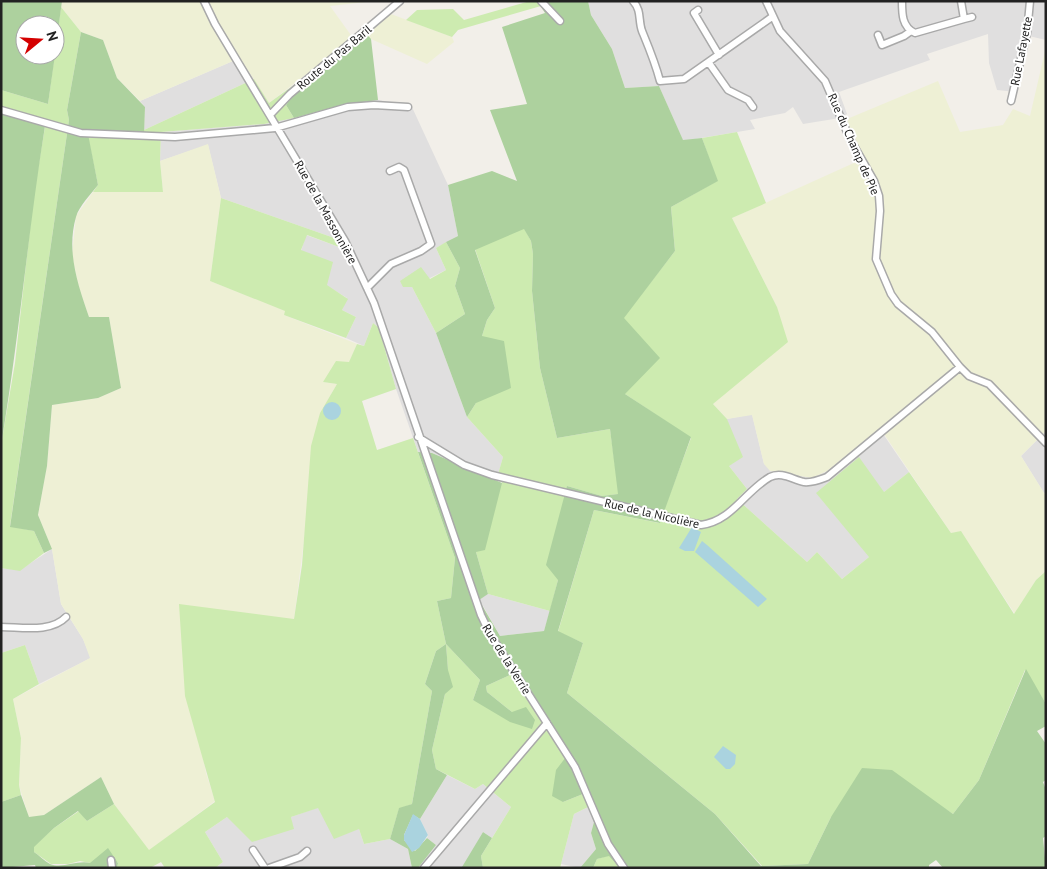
<svg xmlns="http://www.w3.org/2000/svg" width="1047" height="869" font-family="'PT Sans',sans-serif">
<rect width="100%" height="100%" fill="#f2efe9"/>
<path fill="#e0dfdf" d="M588,1h458v39l-17,-4 -13,56 -19,-2 -8,-27 -1,-29 -61,20 3,6 -91,32 8,22 -7,4 -37,6 -10,-17 -8,6 -35,7 5,9 -72,12 -24,-55 -34,2 -13,-39 -21,-34z
M240,58l14,21 -110,51 1,-23 -5,-6z
M378,100l33,5 37,80 10,51 -22,12 10,22 -34,17 24,46 31,84 36,40 -7,24 -64,-28 -14,-1 -22,-63 -17,-61 -6,-5 -9,23 -18,-8 10,-21 -14,-7 5,-12 -21,-13 -25,-34 5,-16 33,12 1,-7 -119,-42 -13,-53 -48,16 1,-29 103,-8 78,-19z
M752,414l12,50 48,14 15,-7 52,-43 30,44 -25,20 -15,65 -27,22 -25,-27 -10,10 -70,-63 10,-10 -18,-23 -2,-47z
M1046,431v61l-2,1 -23,-37z
M52,549l9,55 22,35 8,19 -52,26 -14,-39 -24,8v-85l19,2z
M488,594l62,17 -6,20 -44,5 -21,-37z
M447,775l28,14 8,-5 28,23 -19,31 -9,-6 -20,35 2,1h-47l18,-23 -9,-7 1,-3 -8,-16z
M319,807l40,22 5,15 26,-5 18,10 4,19h-197l8,-6 -18,-30 22,-15 66,12 -2,-12z
M588,807l6,15 -3,11 5,16 -16,19 -19,-4 13,-50z"/>
<path fill="#eef0d5" d="M62,1h313l-45,5 23,32 -84,65 -29,-45 -100,43 -23,-23 -14,-38 -22,-8 -20,-25z
M391,14l61,23 2,5 -27,22 -56,-25 -4,-4z
M1046,47v384l-25,25 25,40v75l-10,9 -21,34 -54,-82 -10,1 -71,-105 -53,43 -15,7 -42,-7 -6,-7 -12,-49 -25,4 -14,-15 17,-15 47,-82 -45,-89 124,-56 -9,-43 91,-38 22,51 43,-7 10,-16 17,7z
M208,144l13,54 -11,83 76,30 -2,4 73,29 -8,19 -26,19 14,2 -17,29 -26,206 -92,133 4,21 9,28 -66,50 -35,-47 -13,-27 -57,38 -15,3 -10,-33 2,-47 -8,-39 77,-41 -7,-19 -22,-35 -9,-55 -14,-34 9,-49 5,-61 46,-7 23,-10 -12,-71h-20l-10,-29 -7,-32 4,-40 17,-24h70l-3,-31z"/>
<path fill="#cdebb0" d="M530,1h7l4,5 -83,24 -6,7 -46,-17 11,-10 36,-1 11,11z
M61,7l20,25 -14,78 2,10 -59,406 24,5 10,22 -24,18 -19,-3v-123l14,-82 19,-170 11,-66 -44,-14v-23l47,14z
M309,74l-23,31 8,13 -30,6 -103,8 -1,29 3,31h-70l5,-7 -11,-52 57,2v-5l110,-51 15,24z
M737,132l29,71 -34,15 45,89 11,35 -75,62 14,15 16,38 -14,9 18,23 -10,10 70,63 10,-10 25,27 27,-22 -53,-64 43,-36 25,35 25,-20 42,61 10,-2 53,83 22,-34 10,-9v133l-21,-34 -46,110 -26,34 -17,-11 -105,14 -23,47 -46,2 -47,-52 -148,-121 16,-50 -25,-11 36,-122 65,13 32,-85 -66,-44 -2,-76 52,-67 -4,-44 46,-26 -15,-43z
M221,198l119,42 -1,7 -32,-12 -6,15 32,12 -6,23 21,14 -6,11 14,7 -10,21 -62,-23 1,-4 -75,-30z
M524,228l7,13 2,13 -1,37 8,77 17,70 53,-9 9,65 -17,2 -35,-10 -9,94 -8,31 -62,-17 -12,-42 26,-70 -6,-1 7,-24 -36,-40 9,-14 6,-67 5,-16 8,-12 -20,-59z
M446,242l14,26 -5,18 10,28 -29,19 -24,-46h-9l-3,-6 21,-14 9,12 16,-9 -10,-22z
M373,323l6,5 17,61 -34,12 15,49 36,-12 42,120 -4,40 -14,3 9,43 34,36 -7,20 39,12 -25,-20 -1,-6 33,-15 51,82 -7,49 20,-8 5,13 -14,7 -14,54h-77l-2,-12 30,-49 -28,-23 -8,5 -39,-20 -4,-19 13,-56 3,-23 -2,-27 -10,7 -11,33 7,7 -20,113 -13,5 -9,30 -26,5 -5,-15 -25,10 -16,-31 -27,9 3,12 -42,13 -25,-25 -22,15 18,30 -8,6h-50l-4,-6 -11,6h-33l1,-6 -28,1 -10,-2 -12,3h-17l-17,-12 -1,-5 21,-19 25,-17 8,10 27,-17 35,46 66,-48 -30,-106 -6,-92 115,15 8,-54 9,-119 9,-33 17,-29 -14,-2 13,-21 13,1 8,-18 7,2z
M25,645l14,39 -26,15 8,39 -2,47 2,10 -20,7v-149z
M610,855l10,13h-27l4,-9z"/>
<path fill="#add19e" d="M1,1h61l-7,52v-28h-30v30h30l-7,49 -47,-14z
M588,1l3,14 21,34 13,39 34,-2 24,54 19,-2 16,43 -47,26 4,44 -51,67 36,40 -35,36 66,43 -31,86 -66,-13 -36,121 25,12 -16,50 148,121 46,52 47,-2 23,-47 31,-49 30,2 61,44 26,-34 47,-111 20,35v22l-9,5 9,13v36l-3,2 3,8v46l-3,2 3,30h-103l-7,-8 -7,5v3h-309l-11,-12 -12,3 -4,9h-13l16,-19 -5,-16 3,-11 -11,-28 -20,8 -11,-6 4,-26 13,-17 -50,-82 -33,15 1,6 25,20 14,-5 9,13 -3,9 -22,-7 -37,-22 7,-20 -34,-36 2,26 5,17 -8,7 -13,56 4,19 11,6 -27,44 -7,-4 -9,20v5l11,11 12,-13 9,7 -18,23h-6l-4,-19 -18,-10 9,-31 13,-4 20,-113 -7,-7 11,-33 10,-7 -9,-43 14,-3 4,-40 -37,-106 14,1 70,30 -17,67 -9,2 12,42 -9,6 21,36 44,-5 14,-51 -12,-15 21,-79 35,10 16,-2 -8,-65 -53,9 -17,-70 -8,-77 1,-37 -2,-13 -7,-12 -49,21 20,58 -8,12 -5,16 22,5 7,47 -35,15 -9,14 -31,-84 29,-19 -10,-28 5,-18 -14,-26 12,-6 -10,-51 44,-14 25,10 -27,-71 37,-6 -25,-77 43,-14 -7,-11z
M363,30l8,9 7,61 -36,5 -48,13 -8,-13 23,-31z
M81,32l22,8 14,38 28,29 -1,28 -56,-1 10,51c-7,9 -19,21 -22,32 -10,34 2,68 13,100h20l12,71 -23,10 -46,7 -5,61 -9,49 14,34 -8,4 -10,-22 -24,-4 59,-407 -2,-10z
M1,113l44,13c-17,106 -26,213 -44,319z
M101,777l13,27 -27,17 -9,-10 -24,17 -20,19v5c5,3 10,9 16,12 12,5 27,-4 40,-1l18,-15 10,15 -1,5h-81l-1,-3 -34,3v-66l20,-7 8,22 15,-2z
M483,832l9,6 -11,18 2,12 -21,-1z"/>
<path fill="#aad3df" d="M323 411a9 9 0 1 1 18 0a9 9 0 1 1-18 0Z
M692,527l9,5 -7,19h-9l-6,-3z
M702,541l5,4 60,54 -9,8 -63,-55z
M723,746l13,9 -1,9 -5,5h-4l-12,-12z
M413,814l7,5 8,16 -9,13 -7,4 -8,-12v-5z"/>
<g fill="none" stroke-linecap="round" stroke-linejoin="round">
<defs>
<path id="minor" d="M204,1l11,23 130,217 29,62 107,312 9,19 85,133 33,77 16,24
M541,1l19,20
M633,1c9,10 5,19 9,30 7,17 13,31 18,50l24,-2 88,-62
M766,1l14,30 45,50 25,58 24,42 5,15 1,15 -4,48 15,35 7,10 34,28 28,35 9,9 20,8 57,59
M902,1c0,13 0,26 13,32l49,-14 -3,-18
M698,10l-4,3 25,42
M964,19l8,-2
M878,35l4,10 22,-9 7,-5
M709,63l19,27 20,10 5,7
M1011,101l16,-68 3,-32
M1,110l80,23 94,4 100,-9 73,-21 26,-2 34,2
M270,115l20,-21 110,-93
M367,288l24,-24 30,-13 10,-7 -27,-74 -5,-3 -9,4
M418,437l46,28 28,10 209,50c31,-4 44,-34 69,-48 12,-6 23,3 34,5 8,1 15,-2 23,-5l133,-110
M1,627c20,0 50,6 65,-10
M253,850l12,18
M111,860l1,8
M269,868l31,-11 7,-6
M424,868l123,-145"/>
</defs>
<use href="#minor" stroke="#a9a9a9" stroke-width="9"/>
<use href="#minor" stroke="#fff" stroke-width="6"/>
</g>
<g text-anchor="middle" dominant-baseline="central" stroke-width="4" stroke-linejoin="round" paint-order="stroke">
<g font-size="12" fill="#222" stroke="#fff">
<text transform="translate(1021 51) rotate(-79)">Rue Lafayette</text>
<text transform="translate(334 57) rotate(-40)">Route du Pas Baril</text>
<text transform="translate(854 144) rotate(66)">Rue du Champ de Pie</text>
<text transform="translate(326 212) rotate(61)">Rue de la Massonnière</text>
<text transform="translate(652 513) rotate(13)">Rue de la Nicolière</text>
<text transform="translate(507 659) rotate(58)">Rue de la Verrie</text>
</g>
</g>
<rect width="1047" height="869" fill="none" stroke="#222222" stroke-width="5"/>
<g transform="translate(40 40) rotate(72)"><circle r="24" fill="#ffffff" stroke="#a7a7a7"/>
<path d="M0-4L9 19L0 12L-9 19Z" fill="#d40000"/>
<text y="-8" font-size="14" font-weight="bold" text-anchor="middle" fill="#222222">N</text>
</g>
</svg>
